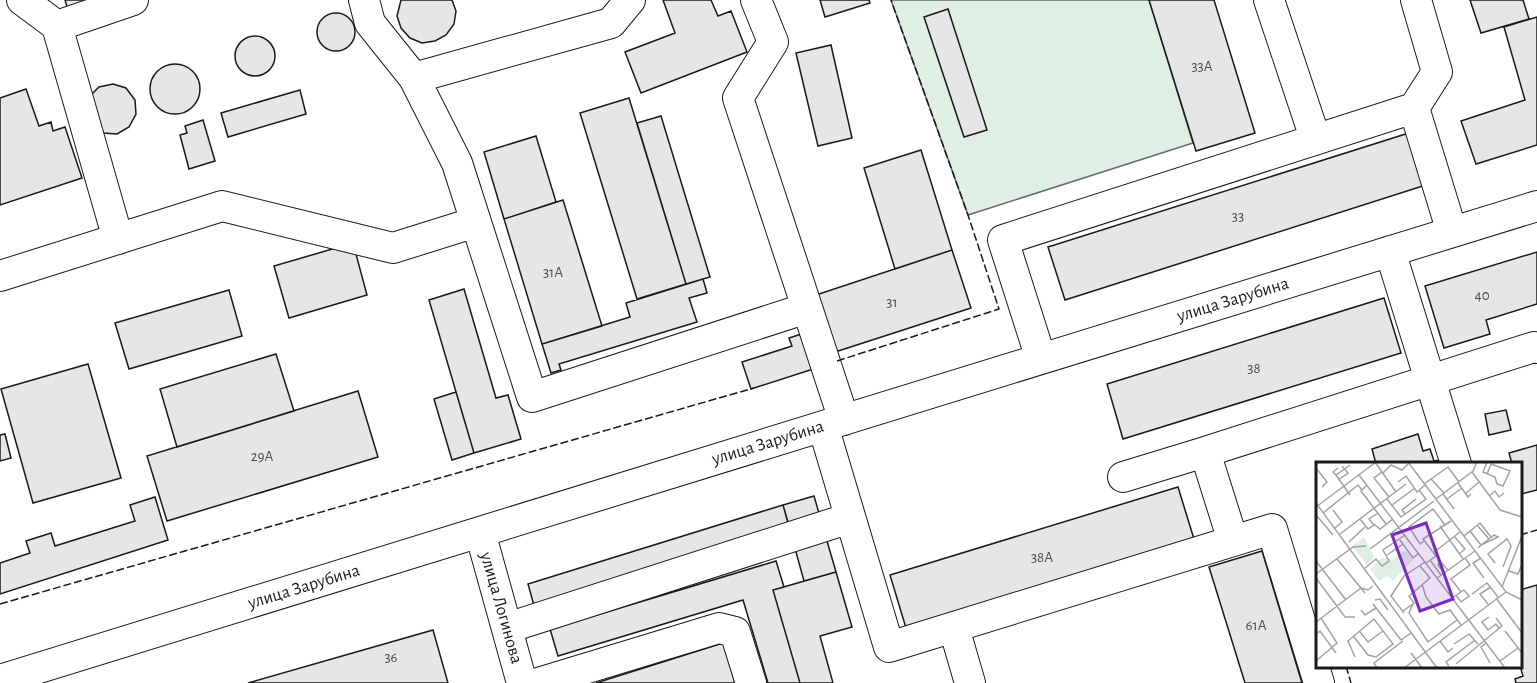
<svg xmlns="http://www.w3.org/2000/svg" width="1537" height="683" font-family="'Alegreya Sans',sans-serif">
<rect width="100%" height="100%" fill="#fff"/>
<path fill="#e0efe3" stroke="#6a6a6a" stroke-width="1.5" d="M891,0h258l44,143 -225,72z"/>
<path fill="#e6e6e6" stroke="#1a1a1a" stroke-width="1.5" d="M65,0h24l-22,7z
M401,0h51l4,11 -2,13 -8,11 -11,6 -13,2 -12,-5 -9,-10 -4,-12z
M663,0h48l7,16 13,-5 16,41 -106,41 -16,-41 50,-19z
M820,0h49l1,3 -45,14z
M1149,0h65l41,133 -59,18z
M1470,0h53l6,19 -48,14z
M948,9l39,121 -23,7 -40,-120z
M317 32a19 19 0 1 1 38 0a19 19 0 1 1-38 0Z
M1537,17v128l-61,19 -15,-43 64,-21 -21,-73z
M235 56a20 20 0 1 1 40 0a20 20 0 1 1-40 0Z
M831,45l21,93 -34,8 -22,-93z
M150 89a25 25 0 1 1 50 0a25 25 0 1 1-50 0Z
M113,84l13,4 9,12 1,14 -7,13 -12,7 -14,-1 -14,-36 10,-10z
M26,89l13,37 12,-4 2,9 12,-4 17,51 -82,27v-107z
M300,90l6,24 -78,23 -7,-24z
M629,98l57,186 -49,15 -57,-186z
M661,116l49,161 -24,7 -49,-161z
M203,120l12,41 -26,8 -9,-34 7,-2 -2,-7z
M1412,132l17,52 -364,116 -17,-53z
M536,136l20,66 -52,17 -20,-67z
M921,150l31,100 -57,19 -31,-101z
M563,200l39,126 -60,18 -38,-125z
M353,243l14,52 -78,23 -15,-52z
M952,250l19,58 -139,45 -19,-57z
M1537,252v52l-51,16 4,14 -46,14 -19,-62z
M703,279l4,14 -18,5 8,24 -138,42 2,6 -10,3 -9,-29 88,-27 -4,-14z
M464,289l32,109 12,-3 13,44 -47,14 -45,-153z
M229,290l13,46 -113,33 -14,-46z
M1384,298l17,55 -278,86 -16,-55z
M823,327l12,35 -84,27 -9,-27 50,-16 -3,-8z
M276,354l18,57 -117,36 -17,-58z
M88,364l33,114 -88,25 -32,-114z
M358,391l20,66 -211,64 -20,-65z
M456,392l18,61 -22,7 -18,-61z
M1506,410l5,20 -22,5 -4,-21z
M5,434l6,24 -11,3v-26z
M1418,434l5,17 7,-2 4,12 5,-1 2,4h-65l-4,-15z
M1537,445v45l-16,4 -1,-30h-8l-3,-11z
M1178,487l16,52 -288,89 -16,-53z
M814,496l22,76 -32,9 -21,-76z
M155,497l13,43 -168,54v-31l30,-10 -4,-12 25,-8 4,13 80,-25 -5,-16z
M783,505l7,24 -255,80 -7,-25z
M1262,551l40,132h-57l-36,-116z
M776,561l8,26 -11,3 27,93h-32l-25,-83 -185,56 -8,-27z
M836,572l16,55 -32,9 13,47h-33l-27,-93z
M1537,585v98h-21l-1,-4 8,-3 -3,-10v-76z
M433,630l15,53h-200z
M723,643l12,40h-139z"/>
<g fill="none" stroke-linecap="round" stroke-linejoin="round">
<defs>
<path id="minor" d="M22,0l35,26 76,-26
M364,0l6,23 44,55 43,85 75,234 275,-89
M756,0l17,42 -35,56 106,322
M1269,0l46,138
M1416,0l21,72 -23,36 38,124
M57,26l61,213
M414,78l197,-55 19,-23
M1390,251l66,213
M0,276l222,-70 171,42 83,-26
M1041,359l-38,-119 411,-132
M823,426l66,221 383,-118 47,154
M1123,477l82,-25
M480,532l42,151
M1233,541l-28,-89 329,-105 3,1
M507,628l343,-110
M954,628l16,55
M0,680l1537,-474
M538,683l181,-55 16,4 16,51"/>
</defs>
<use href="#minor" stroke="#1a1a1a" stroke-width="32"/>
<use href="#minor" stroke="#fff" stroke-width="30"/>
<path stroke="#1a1a1a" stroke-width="1.5" stroke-dasharray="8 3" stroke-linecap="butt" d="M837,361l162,-52 -31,-94 -77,-215
M1520,535l17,-5
M0,604l754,-216
M1346,666l5,17"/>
</g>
<g text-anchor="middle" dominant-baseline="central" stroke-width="4.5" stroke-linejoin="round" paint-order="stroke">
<g font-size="15" fill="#4d4d4d">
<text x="1202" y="66">33А</text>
<text x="1238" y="216">33</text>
<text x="553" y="272">31А</text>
<text x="1482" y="295">40</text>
<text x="892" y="302">31</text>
<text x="1254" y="368">38</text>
<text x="262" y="456">29А</text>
<text x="1042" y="557">38А</text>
<text x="1256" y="625">61А</text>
<text x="391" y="657">36</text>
</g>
<g font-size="18" fill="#1a1a1a" stroke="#fff">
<text transform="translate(1233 300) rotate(-17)">улица Зарубина</text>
<text transform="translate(768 443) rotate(-17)">улица Зарубина</text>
<text transform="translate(304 587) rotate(-17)">улица Зарубина</text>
<text transform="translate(501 608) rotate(74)">улица Логинова</text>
</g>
</g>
<g transform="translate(1316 462)">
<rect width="206" height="206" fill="#fff"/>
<path d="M48,75l10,20 -7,8 -15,-19zM89,88l8,10 -20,21 -6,-5 -8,5 -9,-12 12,-11 11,1z" fill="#e0efe3"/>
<path fill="none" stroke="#a3a3a3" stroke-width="1.5" d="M59,0l21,30M92,0l98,130 16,8M171,0l-4,10 12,5 2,7 6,2 7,-15 -19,-7 -4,10M0,6l11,14 -5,5M22,6l-5,4 3,3 14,-10M66,10l-8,6 15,19M156,10l28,38 22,7M67,11l8,-8 11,5 7,-7M20,13l14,20M43,13l146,193M115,17l13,14M22,18l10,-7 -6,-7M82,20l8,-6 11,16 8,-7M142,21l10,14 3,-3M108,22l24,-17 11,15M51,23l-6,6 25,33M127,32l11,15M149,32l14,-12M173,34l6,-5 4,6 5,-4M71,37l14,18 25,-18 -7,-9M120,37l37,-28 4,-9M131,37l15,-11M0,41l121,165M76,43l23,-17M0,45l60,-45M17,48l9,12 -7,6M7,51l35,-28 4,5M89,52l-3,-4 14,-11M0,53l17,20M44,57l8,10 6,-4 -5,-6 9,-6M58,62l6,5 13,-10M161,63l12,14M124,64l23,33M154,69l11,14 17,-8 -4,-2 -5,4 -8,6 -3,3M24,72l66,-50M138,74l11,13 -6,5M148,74l16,-13 11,14M84,78l13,18 6,-5M108,79l-4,3 -11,-17 24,-18 12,16M33,80l16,-15M54,87l64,-48M117,91l27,-21M71,93l16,-11M165,96l-8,5 11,15M21,97l28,34M114,98l11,15M0,99l30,39M110,101l10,-7 -13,-17 28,-18M179,101l-7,-9 19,-15 4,7 -8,21M49,106l11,-9 6,7 7,-5 -6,-11 22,-15M193,109l9,3 4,-10M128,111l-6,-8 2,-4 8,9M0,112l37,-27 13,-1M0,116l29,39h10M121,116l38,-27M106,122l4,13 13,17 11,-4 11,15M186,125l20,-51M145,130l-10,-13 19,-14 -5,-7M156,132l15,-11 11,14M136,136l12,-8 5,6 -8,6 -5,-7M180,136l26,35M59,138l5,-1 8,11M57,142l28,36 10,-7M97,142l-4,9 19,29 29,-22M172,142l-8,-10 11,-7M45,148l4,5 11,-7M87,149l11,-8 -5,-7 21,-18 -10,-12M88,151l-13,-17 13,-20 21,-14M173,155l-7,5 6,8 8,-6 3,4M0,160l45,-34 7,2 5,-4M189,169l17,22M44,170l8,10 15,-11M0,172l4,-3 16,22M38,175l14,18 8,2 17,-13 -19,-25 -26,22 7,16M124,179l8,11 5,-4M170,181l-5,4 9,16M138,182l15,-10 9,10M95,191l11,15M0,199l21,-18 -16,-25M184,199l18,-13M140,202l46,-38 -6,-8M133,204l-3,-4 29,-22M61,206l-3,-5 29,-22M88,206l102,-76"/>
<path fill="#7b2cbf" fill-opacity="0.15" stroke="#7b2cbf" stroke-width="3" d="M110,61l27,76 -33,12 -28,-76z"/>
<rect width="206" height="206" fill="none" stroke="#1a1a1a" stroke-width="3"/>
</g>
</svg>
